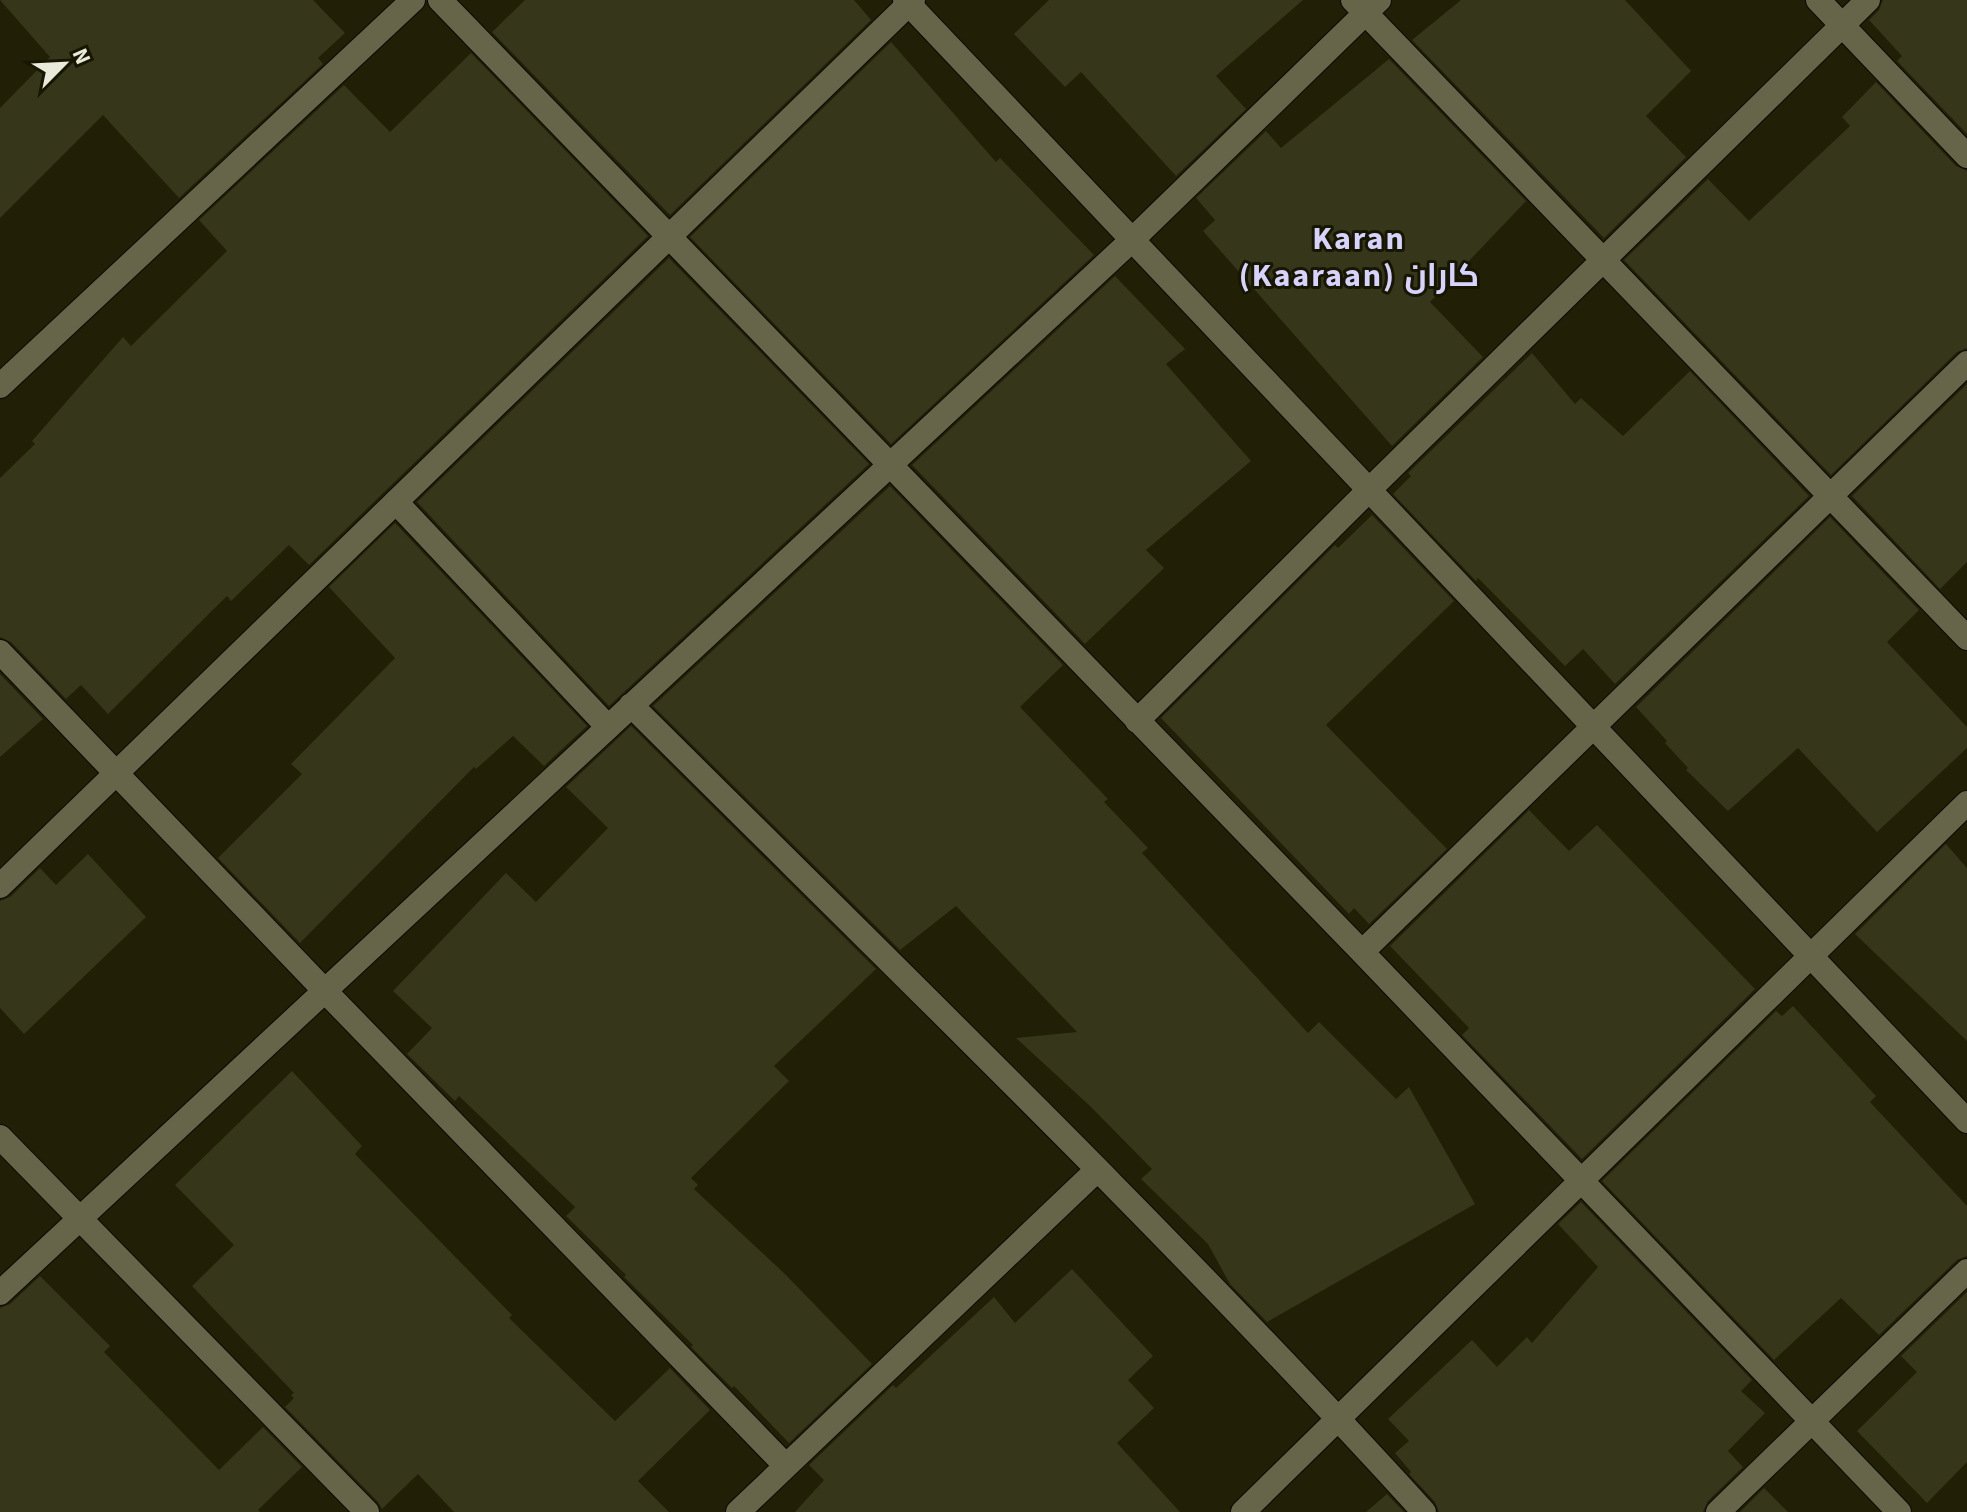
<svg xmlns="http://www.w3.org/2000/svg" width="1967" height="1512" font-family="'Source Sans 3',Cairo,sans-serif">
<rect width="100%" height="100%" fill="#211f05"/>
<path fill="#36361b" d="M0,0h313l32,33 -27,25 5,6 -144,134 -76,-83 -103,103v-110l50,-51z
M525,0h329l17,20 -201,195 -178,-183z
M1049,0h254l-87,76 30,33 -70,67 -95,-104 -16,15 -51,-53z
M1461,0h164l66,71 -45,45 40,41 -82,81 -192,-198z
M1883,0h84v134l-70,-73 5,-5 -33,-36 10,-10z
M891,42l105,120 4,-4 94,97 -203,189 -201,-207z
M471,53l177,183 -339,329 -20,-20 -58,56 -4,-5 -119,118 -27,-29 -15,14 -55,-57 -11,-5v-159l35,-34 -3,-3 91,-104 8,9 96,-95 -28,-31 145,-135 46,47z
M1389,59l137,142 -96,101 53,55 -91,89 -189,-215 12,-11 -19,-22 70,-67 15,17z
M1876,82l80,84 11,5v177l-10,4 -126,123 -207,-215 84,-81 41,42 101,-95 -8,-9z
M669,258l200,206 -260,242 -192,-204z
M1115,276l70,73 -19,15 85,97 -105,89 18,18 -79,76 -173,-179z
M1532,353l43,51 6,-6 42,38 67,-65 119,125 -194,188 -32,-35 -18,17 -87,-88 -2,3 -83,-87 18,-18 -3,-3z
M1967,384v178l-27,27 -88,-93z
M890,486l173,179 -43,42 88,92 -4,3 44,46 -6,5 166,180 11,-11 77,77 13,-12 66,117 -208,118 -37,-38 -22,-40 -67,-65 11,-10 -62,-63 -74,-68 61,-6 -121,-126 -56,44 -247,-244z
M1372,515l82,86 -128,124 121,124 -78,75 -15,-16 -5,6 -188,-196 174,-173 3,3z
M1830,517l89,93 -32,32 80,85v21l-90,84 -79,-84 -70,63 -42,-41 2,-2 -23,-25 2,-2 -31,-34z
M395,523l192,203 -43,40 -31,-30 -37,33 -2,-2 -174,176 -82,-85 84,-84 -11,-10 104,-106 -66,-71z
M0,674l43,45 -43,38z
M631,726l245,243 -102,97 15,15 -98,97 7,7 -4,4 92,86 86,89 -83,79 -55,-57 -2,2 -41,-41 2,-2 -69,-68 2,-2 -60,-59 9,-9 -116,-111 -4,5 -48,-47 25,-26 -39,-37 113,-118 30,29 72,-74 -42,-41z
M1529,810l40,41 28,-26 158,164 -173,170 -120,-124 7,-7 -79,-82z
M1946,844l21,24v173l-112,-107z
M88,854l58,63 -122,117 -24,-26v-107l10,-4 30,-29 16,17z
M1793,1006l83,90 -6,6 97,104v50l-10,4 -78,75 -38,-37 -67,62 -172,-179 174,-170 6,5z
M292,1071l70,75 -7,8 157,161 -3,3 106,103 55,-53 40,42 -72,71 31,31h-215l-36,-38 -36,35 -4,-7 -93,-95 9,-9 -3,-3 3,-2 -102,-107 42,-41 -59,-60z
M1581,1202l171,178 -11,11 24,22 -37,38 15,16 -35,34 -5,11h-264l-4,-10 -26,-28 2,-2 -16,-19 14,-12 -21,-22 84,-79 25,27 30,-30 5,6 66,-76 -40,-43z
M1072,1269l81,87 -25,24 26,28 -37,35 63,69h-385l29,-32 -15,-15 84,-80 3,3 98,-91 21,26z
M40,1276l70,70 -6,6 115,118 44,-43 39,40 -44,43 2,2h-260v-204l10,-4z
M1967,1292v170l-40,41 -70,-72 60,-59 -16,-16z
M1764,1488l24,24h-48z
M1387,1494l17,18h-38z"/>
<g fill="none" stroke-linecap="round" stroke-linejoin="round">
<defs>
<path id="lane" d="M396,502l212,225"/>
<path id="street" d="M440,0l922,952 537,560
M1353,0l614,638
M1818,0l149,156
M0,386l413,-386
M0,652l325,339 461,475
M631,705c267,266 539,528 793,807
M1137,721l233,-232 498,-489
M0,886l913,-886
M1362,952l605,-589
M0,1137l367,375
M0,1293l1133,-1054 246,-239
M738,1512l359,-342
M1243,1512l724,-709
M1718,1512l249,-241"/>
<path id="secondary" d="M905,0l1062,1121"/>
</defs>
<use href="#lane" stroke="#0a0900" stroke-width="26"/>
<use href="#street" stroke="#0a0900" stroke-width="26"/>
<use href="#secondary" stroke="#0a0900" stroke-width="26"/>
<use href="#lane" stroke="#666549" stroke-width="24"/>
<use href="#street" stroke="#666549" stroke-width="24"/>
<use href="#secondary" stroke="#666549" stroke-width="24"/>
</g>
<g text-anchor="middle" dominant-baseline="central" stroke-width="6" stroke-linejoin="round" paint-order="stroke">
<g font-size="32" font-weight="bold" letter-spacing="2" fill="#d8d3fe" stroke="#171600">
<text x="1359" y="239">Karan<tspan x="1359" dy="37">(Kaaraan) كاران</tspan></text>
</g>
</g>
<g transform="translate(64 64) rotate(66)" stroke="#171600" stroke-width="6" paint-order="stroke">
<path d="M0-6L14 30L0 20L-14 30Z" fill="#eaeada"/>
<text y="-12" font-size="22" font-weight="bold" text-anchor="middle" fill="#eaeada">N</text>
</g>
</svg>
